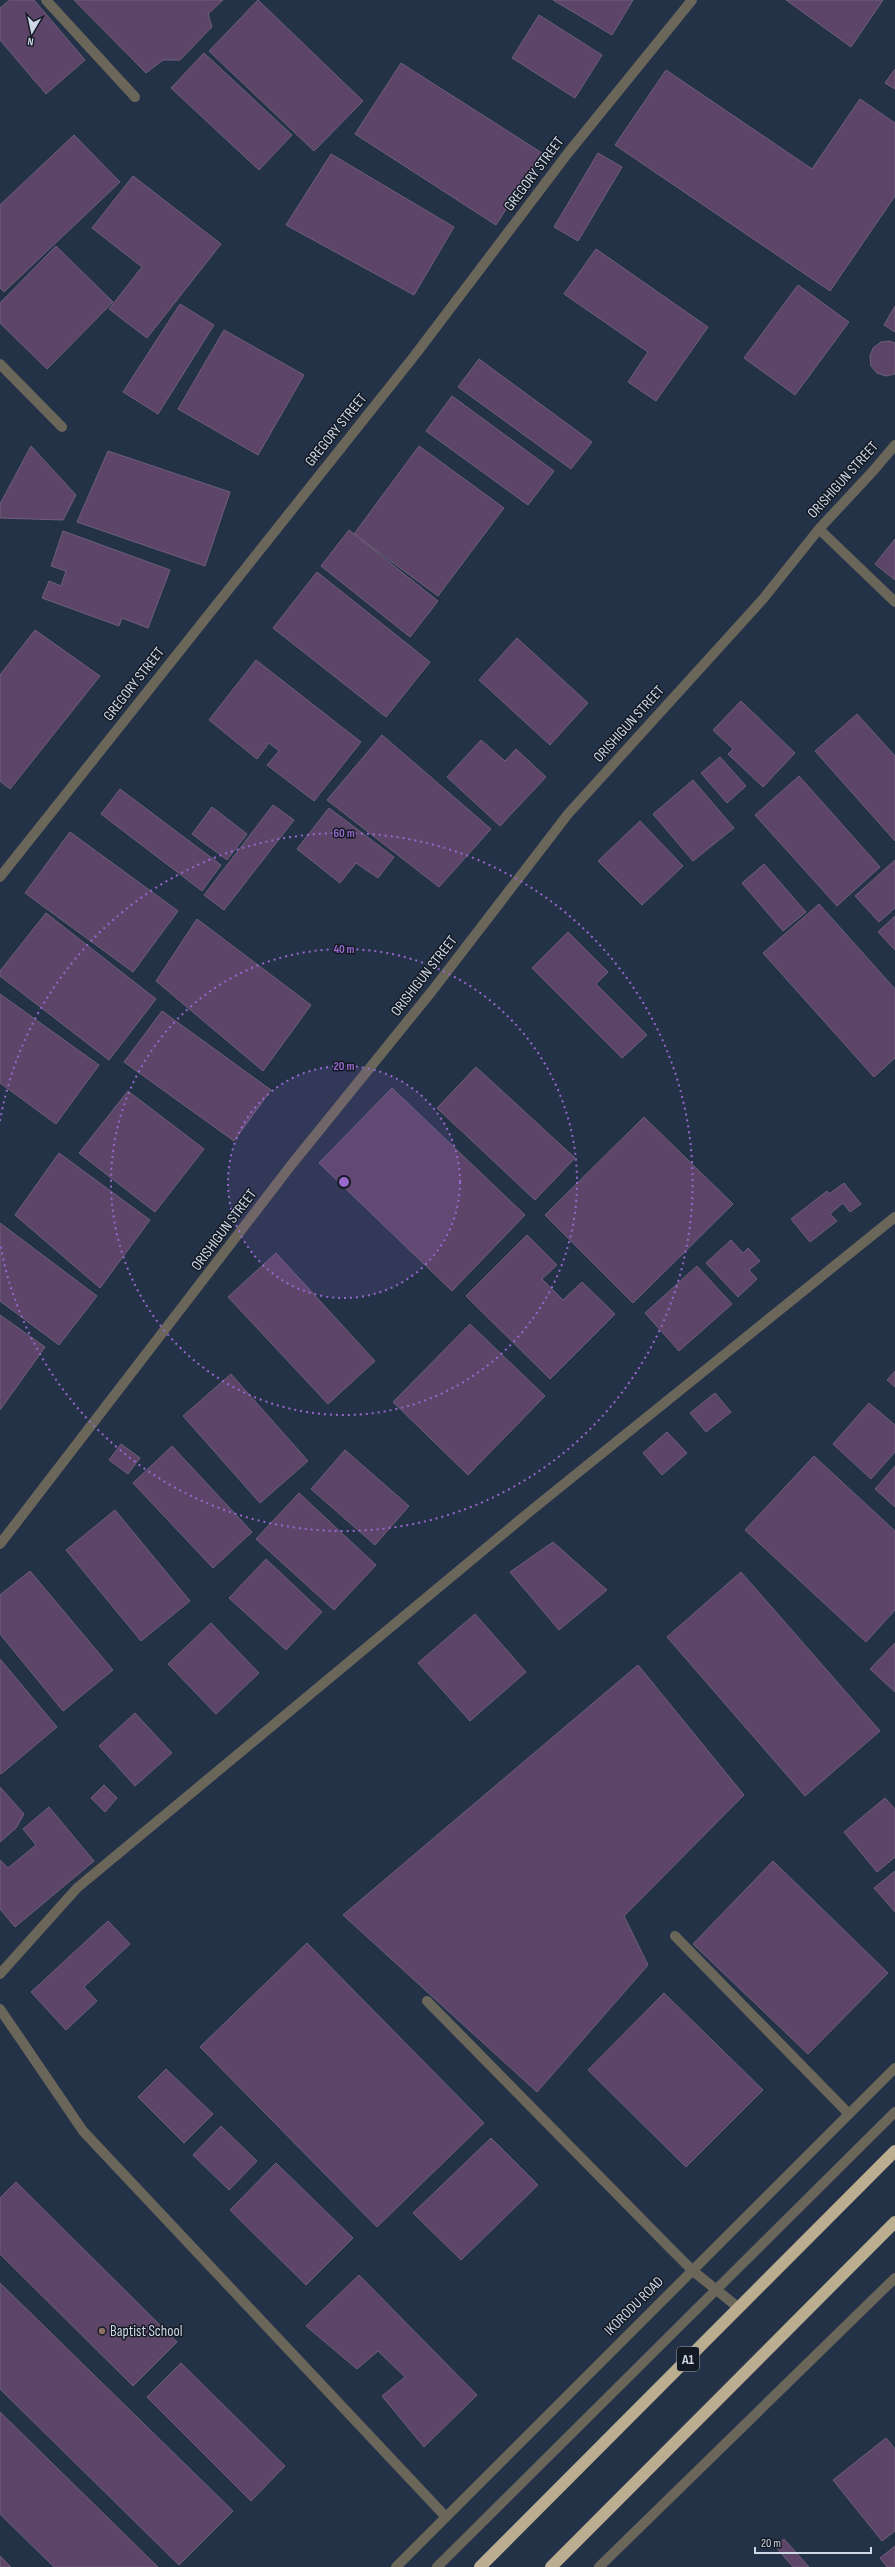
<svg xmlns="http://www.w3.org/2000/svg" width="895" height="2567" font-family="'Sofia Sans Condensed',sans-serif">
<rect width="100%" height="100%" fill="#243248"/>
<path fill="#5c4568" stroke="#6f5f78" d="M10,0h24l51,60 -39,34 -46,-54v-32z
M74,0h149l-15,14 4,13 -32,33h-17l-17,13z
M258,0l105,101 -49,50 -105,-100z
M553,0h80l-21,35z
M786,0h97l-32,47z
M539,15l63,40 -27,43 -63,-40z
M204,53l88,82 -33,35 -88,-82z
M401,63l141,90 -46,72 -141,-91z
M895,69v20l-10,-6z
M666,70l146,99 48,-70 35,24v73l-65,95 -215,-146z
M74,135l46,47 -116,110 -4,-4v-83z
M598,153l24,14 -44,74 -24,-14z
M331,154l123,73 -40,68 -128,-70z
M133,176l88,68 -74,94 -38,-29 33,-42 -50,-39z
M56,246l57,56 -66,67 -47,-46v-20z
M596,249l112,78 -52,74 -28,-19 20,-30 -84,-58z
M798,285l51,37 -54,73 -51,-37z
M180,304l34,21 -56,89 -35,-22z
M895,306v26l-11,-7z
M224,330l80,45 -46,80 -80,-46z
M889,341l6,2v31l-9,2 -9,-3 -6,-7 -1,-10 3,-8 8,-6z
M479,359l113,83 -21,27 -113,-82z
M452,396l102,75 -26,34 -102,-74z
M31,446l45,49 -13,25 -63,-2v-14z
M419,446l85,62 -66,88 -84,-62z
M108,451l122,41 -25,74 -128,-44z
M349,530l89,71 -28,36 -89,-71z
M63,531l107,39 -22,58 -26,-10 -3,8 -77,-28 7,-17 12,5 5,-15 -15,-5z
M895,539v41l-20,-16z
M317,572l113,90 -44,55 -113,-89z
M35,630l65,46 -90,113 -10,-8v-106z
M517,638l71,65 -38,42 -71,-65z
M256,660l105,82 -47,59 -47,-36 12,-14 -10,-8 -12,16 -48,-39z
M741,701l54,52 -32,34 -35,-33 5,-5 -20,-19z
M857,714l38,42v85l-80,-90z
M382,735l109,94 -52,58 -112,-87z
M481,740l24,21 11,-12 30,28 -46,49 -53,-49z
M720,757l26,29 -19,17 -26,-30z
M799,776l81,91 -43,39 -82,-91z
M693,780l41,48 -41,33 -40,-47z
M120,789l101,76 -19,26 -101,-77z
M273,805l21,15 -70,90 -20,-15z
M212,807l35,27 -20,26 -35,-26z
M329,808l65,49 -16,21 -22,-15 -16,20 -43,-34z
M640,821l43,45 -41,39 -44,-44z
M70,832l108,79 -45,61 -108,-79z
M895,860v48l-16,14 -24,-26z
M764,864l42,48 -23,19 -41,-48z
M819,904l76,85v69l-21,19 -111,-124z
M46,913l110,86 -47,61 -109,-84v-5z
M895,916v34l-17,-18z
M197,919l114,86 -48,66 -107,-90z
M568,932l40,40 -12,12 51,51 -25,23 -90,-90z
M0,994l99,71 -43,59 -56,-41z
M162,1011l109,79 -37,51 -110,-79z
M476,1067l99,91 -40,42 -98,-92z
M392,1088l133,127 -73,76 -133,-128z
M128,1091l76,58 -49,63 -76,-59z
M644,1117l89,87 -100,99 -88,-88z
M59,1153l91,67 -50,68 -85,-73z
M844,1183l17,21 -11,8 -7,-9 -13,11 7,7 -27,21 -19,-23 36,-28 2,3z
M0,1223l97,73 -38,49 -59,-44z
M527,1235l30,30 -15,14 21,21 19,-18 33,32 -65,65 -84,-83z
M731,1240l12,13 5,-5 12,13 -11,9 8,9 -19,18 -32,-34z
M276,1253l99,108 -47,43 -100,-107z
M697,1266l35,38 -53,47 -34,-38z
M0,1315l45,32 -45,63z
M470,1324l75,72 -77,79 -75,-73z
M895,1371v16l-8,-7z
M231,1374l77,87 -48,42 -77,-87z
M715,1393l16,19 -25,20 -16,-19z
M869,1403l26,22v27l-24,27 -38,-35z
M667,1432l20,21 -25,22 -19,-22z
M121,1444l19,14 -12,16 -19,-14z
M172,1446l80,86 -39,36 -80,-85z
M345,1450l64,56 -34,39 -64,-56z
M814,1456l81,75v79l-29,32 -121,-112z
M895,1466v41l-20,-18z
M299,1493l77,72 -42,45 -78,-71z
M115,1510l75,91 -49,40 -75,-91z
M553,1542l54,48 -48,40 -49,-58z
M266,1559l56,53 -36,38 -57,-52z
M30,1571l83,99 -50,41 -63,-77v-39z
M741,1572l139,159 -75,65 -138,-159z
M475,1614l51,58 -56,49 -52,-58z
M211,1623l48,50 -43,41 -48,-50z
M895,1643v49l-25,-23z
M0,1659l57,68 -56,47 -1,-1z
M638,1665l106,130 -120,121 24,49 -111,127 -194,-177z
M135,1713l37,40 -37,33 -36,-40z
M104,1785l13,13 -12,14 -14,-14z
M0,1787l24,27 -8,14 -16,14z
M885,1798l10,11v48l-18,15 -33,-40z
M49,1807l45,54 -79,66 -15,-18v-49l8,8 28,-23 -13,-16z
M773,1861l115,112 -80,81 -115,-110z
M895,1871v41l-21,-24z
M108,1921l22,23 -46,43 13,14 -31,29 -35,-38z
M307,1943l177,180 -107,104 -177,-180z
M664,1993l99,97 -77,77 -98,-97z
M166,2069l47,45 -29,29 -46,-46z
M221,2126l36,35 -28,29 -36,-35z
M491,2138l47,47 -77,75 -48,-47z
M276,2163l77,75 -47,47 -76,-75z
M16,2182l161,160 -44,44 -133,-132v-56z
M359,2275l118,120 -53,52 -42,-51 23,-19 -27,-26 -21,18 -51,-43z
M0,2283l233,228 -54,54 -179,-176z
M181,2363l104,103 -34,35 -104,-104z
M0,2412l158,155h-104l-54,-53z
M886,2438l9,11v82l-13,10 -49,-61z
M784,2539l25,28h-16l-18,-21z
M895,2546v21h-8l-7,-9z
M0,2556l11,11h-11z"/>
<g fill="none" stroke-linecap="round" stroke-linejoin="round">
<path stroke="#6b665a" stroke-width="10" d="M46,0l89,97
M675,1936l174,178
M427,2001l241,245 25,25 46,37
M437,2567l458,-455"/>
<path stroke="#6b665a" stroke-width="10" d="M0,364l62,63
M819,529l76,73
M0,877l415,-522 153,-202 124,-153
M0,1544l292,-380 140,-173 136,-177 195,-215 56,-70 54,-58 22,-26
M0,1974l77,-86 456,-379 362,-292
M0,2009l83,122 362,385"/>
<path stroke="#6b665a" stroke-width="10" d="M396,2567l499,-499
M599,2567l296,-289"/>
<path stroke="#baad90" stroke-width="12" d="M480,2567l415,-416
M551,2567l344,-345"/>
</g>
<circle cx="344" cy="1182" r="116" fill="#9868cc" fill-opacity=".12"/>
<g fill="none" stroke="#9868cc" stroke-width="2" stroke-dasharray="2 4">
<circle cx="344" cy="1182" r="116"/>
<circle cx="344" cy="1182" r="233"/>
<path d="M0 1121A349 349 0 1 1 0 1243"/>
</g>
<circle fill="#8d6e63" stroke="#141a24" stroke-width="1.5" cx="102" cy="2331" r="4"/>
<g text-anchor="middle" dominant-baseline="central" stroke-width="3" stroke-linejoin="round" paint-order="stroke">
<rect fill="#141a24" stroke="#969eab" stroke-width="1" x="677" y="2347" width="22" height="24" rx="3"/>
<g font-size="14" font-weight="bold" fill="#ced7e5">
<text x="688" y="2359">A1</text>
</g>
<g font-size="15" fill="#ced7e5" stroke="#141a24">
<text transform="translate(534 174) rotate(-53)">GREGORY STREET</text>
<text transform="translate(336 430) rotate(-51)">GREGORY STREET</text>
<text transform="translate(843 480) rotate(-48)">ORISHIGUN STREET</text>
<text transform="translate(134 684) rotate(-52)">GREGORY STREET</text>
<text transform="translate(629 724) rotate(-48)">ORISHIGUN STREET</text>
<text transform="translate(424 976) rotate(-52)">ORISHIGUN STREET</text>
<text transform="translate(224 1230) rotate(-53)">ORISHIGUN STREET</text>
<text transform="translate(634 2306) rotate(-45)">IKORODU ROAD</text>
</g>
<g font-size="15" fill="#ced7e5" stroke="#141a24" text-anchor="start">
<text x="110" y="2331">Baptist School</text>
</g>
</g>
<circle cx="344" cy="1182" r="6" fill="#9868cc" stroke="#141a24" stroke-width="2"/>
<g font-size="12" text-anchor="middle" font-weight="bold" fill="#9868cc" stroke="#141a24" stroke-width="3" stroke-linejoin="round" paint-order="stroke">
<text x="344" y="837">60 m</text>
<text x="344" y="953">40 m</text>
<text x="344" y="1070">20 m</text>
</g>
<g transform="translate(32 32) rotate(189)" stroke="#141a24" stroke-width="3" paint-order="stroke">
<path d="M0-3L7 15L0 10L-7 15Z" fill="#ced7e5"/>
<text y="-6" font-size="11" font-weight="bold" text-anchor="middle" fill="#ced7e5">N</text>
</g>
<path d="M755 2547v6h116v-6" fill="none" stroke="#ced7e5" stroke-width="2"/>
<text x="761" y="2547" font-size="12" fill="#ced7e5" stroke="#141a24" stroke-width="3" paint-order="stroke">20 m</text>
</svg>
